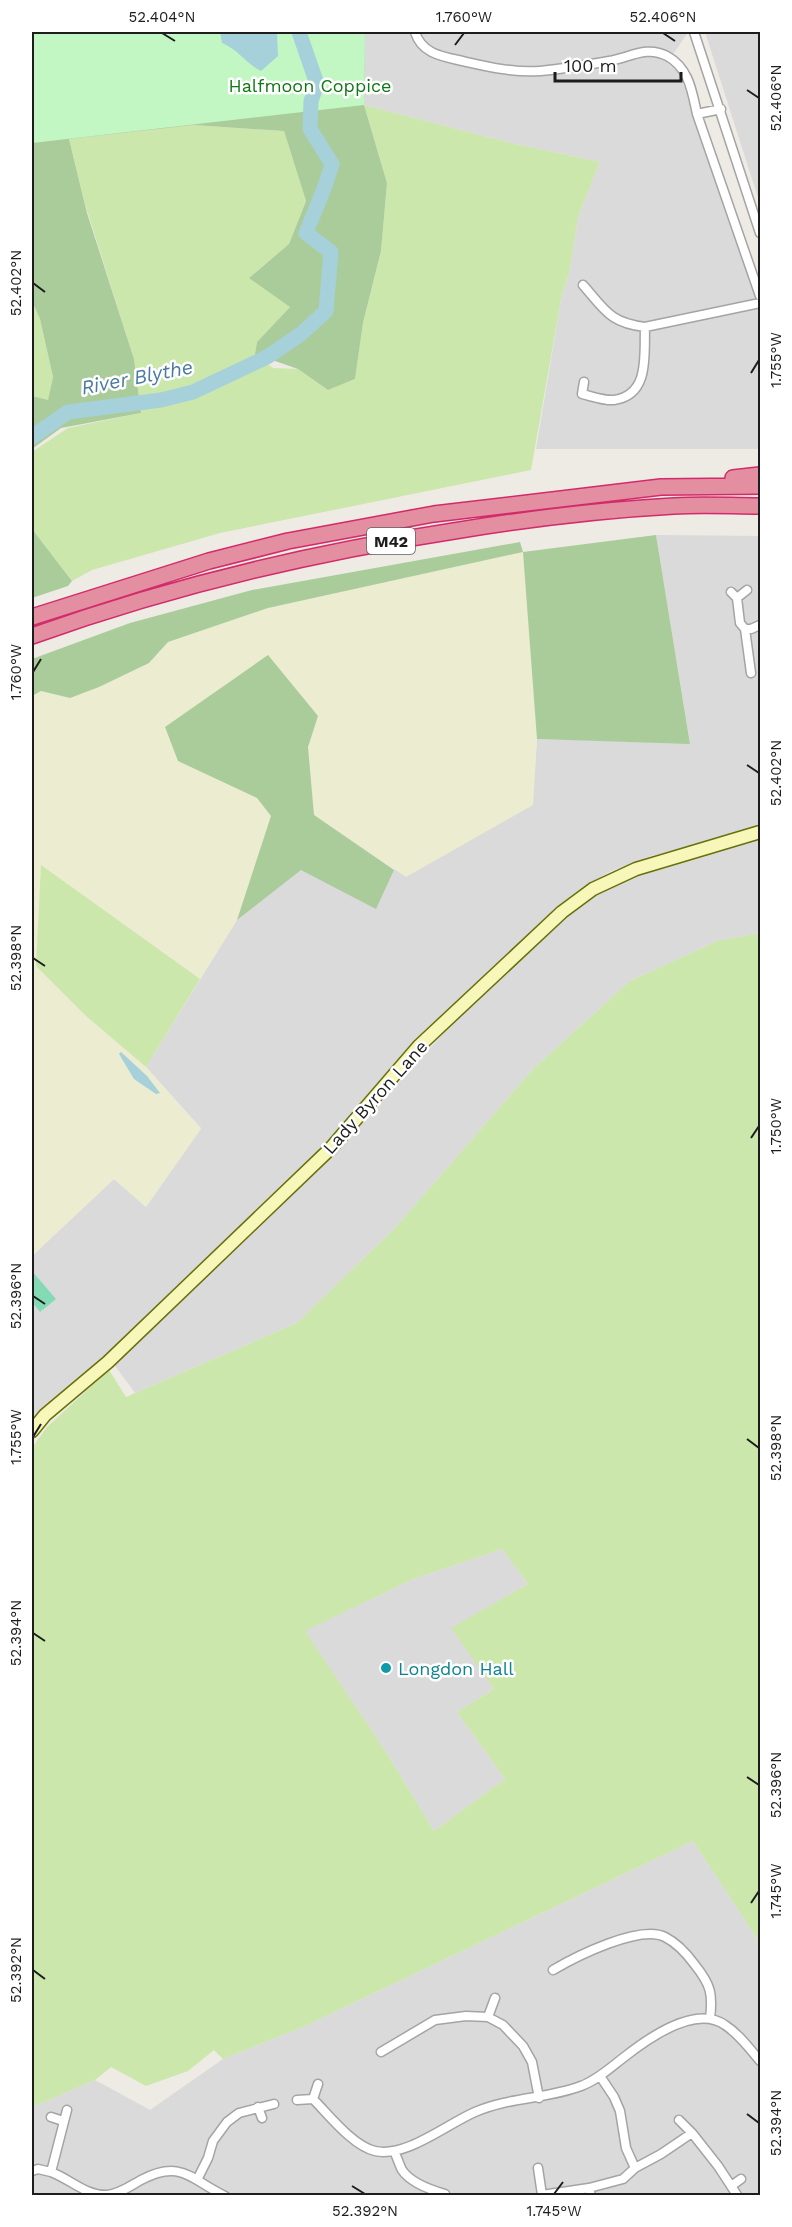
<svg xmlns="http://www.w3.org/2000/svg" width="792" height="2227" font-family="'Work Sans',sans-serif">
<rect width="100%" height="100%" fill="#eeeae4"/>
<path fill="#dbdada" d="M365,32h321l1,2 -20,29 11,9 12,28 70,205v144h-224l26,-155 7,-20 9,-57 22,-55 -89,-19 -147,-38z
M705,32h55v172z
M656,535l104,1v292l-109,28 -40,15 -22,13 -52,42 -94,88 -122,134 -75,74 -214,202v-168l82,-77 32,28 55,-79 -55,-61 91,-147 77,-105 80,55 138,-65 5,-66 153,4z
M760,836v97l-43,8 -87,40 -98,89 -136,157 -99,96 -162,70 -22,-30 219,-206 117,-130 92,-90 60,-47 16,-9z
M502,1549l26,35 -76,44 42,61 -37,23 48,67 -71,52 -48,-79 -82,-121 109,-52z
M693,1841l67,102v252l-728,1v-89l63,-27 55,30 73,-51 82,-33z"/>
<path fill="#ebecd0" d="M523,552l14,187 -4,66 -127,72 -92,-62 -6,-68 10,-31 -98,64 37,18 15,18 -35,104 -37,59 -159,-113 -5,100 49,49 61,52 55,62 -55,78 -32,-28 -82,77v-560l9,-5 29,7 79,-35 19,-21 100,-34z"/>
<path fill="#cbe7ab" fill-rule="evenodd" d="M364,105l147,38 89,19 -22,55 -9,57 -7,20 -31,176 -311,63 -128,37 -20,11 -40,-52v-77l36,-24 73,-15 -7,-54 -49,-155 -16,-65 125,-14 90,6 22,70 -17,43 -39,33 40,30 -33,35 -2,12 18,14 25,1 30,21 27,-11 8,-56 18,-72 6,-68z
M32,301l8,18 13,58 -5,24 -16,-5z
M41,865l159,114 -54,88 -61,-52 -49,-49z
M760,933v1010l-67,-102 -388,185 -82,33 -9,-9 -26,21 -42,15 -35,-19 -16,13 -63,27v-659l15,-21 62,-57 17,27 171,-74 99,-96 136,-157 98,-89 87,-40zM502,1549l26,35 -77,44 43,61 -37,23 48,67 -71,52 -48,-79 -81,-121 108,-52z"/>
<path fill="#aacc9a" d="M365,32l-1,73 23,78 -6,68 -18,72 -8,56 -27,11 -30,-21 -43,-15 2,-12 33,-35 -41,-29 40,-34 17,-43 -22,-70 -90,-6 -125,14 18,74 47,146 7,54 -80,15 -29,21v-53l16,4 5,-23 -13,-58 -8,-18v-187z
M32,529l40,52 -4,5 -36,12z
M656,535l34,209 -153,-5 -14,-187 -255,56 -100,34 -19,21 -50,24 -29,11 -29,-7 -9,5v-37l98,-36 122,-33 268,-48 3,10z
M268,655l50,61 -10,31 6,68 80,55 -18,39 -75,-39 -64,50 34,-104 -14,-18 -79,-37 -13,-34z"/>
<path fill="#c2f7c4" d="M32,32h333l-1,73 -332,38z"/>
<path fill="#85dab6" d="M32,1271l24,28 -16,13 -8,-10z"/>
<path fill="#a6d0da" d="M220,32h57l1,24 -17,15c-16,-8 -22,-21 -39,-28z
M121,1052l26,24 13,17 -4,1 -22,-15 -15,-25z"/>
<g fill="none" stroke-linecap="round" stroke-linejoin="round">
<path stroke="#a6d0da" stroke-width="15" d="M32,437l36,-25 93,-12 32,-8 74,-35 34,-23 25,-23 5,-59 -25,-19 19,-47 7,-22 -22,-35 1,-28 6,-17 -18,-52"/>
<defs>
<path id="street" d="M415,32c6,20 24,24 43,28 27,6 54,13 82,11 23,-2 46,-6 69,-10 20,-3 37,-16 58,-5 22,12 25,35 30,58l24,-5
M694,32l66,201
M697,114l63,182
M583,285c22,25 27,38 62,42
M584,382l-2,12c9,2 22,7 32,6 36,-5 30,-45 31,-73l115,-24
M731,592l6,6 3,25 5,6h6l9,-4
M737,598l10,-8
M745,629l6,44
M553,1970c22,-13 87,-46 112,-33 12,6 22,17 30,28 16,20 18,29 15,54
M488,2017l7,-19
M381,2052l54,-32 31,-4 22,1 15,8 20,21 9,16 7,36
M600,2076l14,21 6,14 6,37 9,20 26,-14 31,-21 26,33 19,29
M318,2084l-5,15c16,16 40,47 62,52 31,7 72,-27 100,-39 34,-15 72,-13 106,-26 16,-6 29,-18 42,-28 24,-19 72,-54 102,-33 14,9 25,24 35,36
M297,2100l16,-1
M258,2107l4,11
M67,2110l-16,62c19,7 35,24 56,23 12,-1 23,-9 34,-15 40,-21 49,-1 84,16
M51,2117l12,4
M679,2120l13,13
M394,2151c3,6 5,13 8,19 8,12 29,20 43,24
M538,2168l4,27 47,-7
M32,2171l6,-2 13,3
M197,2180l11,-22 5,-17 14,-19 12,-9 35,-9
M731,2186l10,-7
M591,2196l-2,-8 34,-9 12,-11"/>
<path id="secondary" d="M32,1431l13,-16 63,-53 223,-214 88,-102 143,-134 31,-23 43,-20 124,-37"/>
<path id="highway" d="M733,478l27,-3
M32,617l177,-56 79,-20 146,-27 227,-27 99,-1
M32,636c137,-49 278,-83 422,-105 73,-12 146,-21 220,-25 29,-2 58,0 86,0"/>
</defs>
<use href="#street" stroke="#a4a4a4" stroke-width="11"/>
<use href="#secondary" stroke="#687009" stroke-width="15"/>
<use href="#highway" stroke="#d22b6a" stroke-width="18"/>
<use href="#street" stroke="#fff" stroke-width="8"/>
<use href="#secondary" stroke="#f6f7b9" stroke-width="12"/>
<use href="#highway" stroke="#e38ea1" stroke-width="15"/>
</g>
<path fill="none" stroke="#1d1d1d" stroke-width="2" d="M162,33l13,8M663,33l12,8M455,45l9,-12M747,90l12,8M33,283l12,9M751,373l8,-13M33,672l8,-13M747,765l12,8M33,958l12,8M751,1138l8,-12M33,1296l12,8M33,1437l8,-13M747,1439l12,9M33,1633l12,8M747,1777l12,8M751,1903l8,-12M33,1970l12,9M747,2114l12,9M352,2186l13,8M554,2194l9,-12"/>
<circle fill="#0f9aa8" stroke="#fff" stroke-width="2" cx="386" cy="1668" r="6"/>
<g text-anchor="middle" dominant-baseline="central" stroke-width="5" stroke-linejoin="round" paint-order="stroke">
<rect fill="#fff" stroke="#616161" stroke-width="1.5" x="367" y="528" width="48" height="26" rx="4.5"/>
<g font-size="16" font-weight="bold" fill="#1d1d1d">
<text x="391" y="541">M42</text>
</g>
<g font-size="18" fill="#107715" stroke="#fff">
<text x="310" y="85">Halfmoon Coppice</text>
</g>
<g font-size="18" fill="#1d1d1d" stroke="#fff">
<text transform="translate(375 1097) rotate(-48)">Lady Byron Lane</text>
</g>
<g font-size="18" fill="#0d838f" stroke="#fff" text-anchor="start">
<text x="398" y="1668">Longdon Hall</text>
</g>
<g font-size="20" font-style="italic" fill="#4b7aa1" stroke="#fff">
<text transform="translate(137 377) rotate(-11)">River Blythe</text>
</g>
</g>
<rect width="792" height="2227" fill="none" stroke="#ffffff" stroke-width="66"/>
<path d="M555 72v9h126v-9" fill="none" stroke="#1d1d1d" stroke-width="3"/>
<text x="564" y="72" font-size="18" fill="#1d1d1d" stroke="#ffffff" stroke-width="4.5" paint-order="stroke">100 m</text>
<rect x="33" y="33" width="726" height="2161" fill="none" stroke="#1d1d1d" stroke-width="2"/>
<g font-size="15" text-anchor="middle" fill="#1d1d1d">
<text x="162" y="22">52.404°N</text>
<text x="464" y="22">1.760°W</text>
<text x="663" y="22">52.406°N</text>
<text transform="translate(776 98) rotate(-90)" y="5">52.406°N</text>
<text transform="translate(16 283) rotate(-90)" y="5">52.402°N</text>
<text transform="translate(776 360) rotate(-90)" y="5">1.755°W</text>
<text transform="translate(16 672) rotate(-90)" y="5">1.760°W</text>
<text transform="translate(776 773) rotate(-90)" y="5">52.402°N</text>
<text transform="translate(16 958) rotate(-90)" y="5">52.398°N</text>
<text transform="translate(776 1126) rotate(-90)" y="5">1.750°W</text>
<text transform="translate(16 1296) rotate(-90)" y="5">52.396°N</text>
<text transform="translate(16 1437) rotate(-90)" y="5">1.755°W</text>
<text transform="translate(776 1448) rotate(-90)" y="5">52.398°N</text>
<text transform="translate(16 1633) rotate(-90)" y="5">52.394°N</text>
<text transform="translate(776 1785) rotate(-90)" y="5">52.396°N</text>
<text transform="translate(776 1891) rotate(-90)" y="5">1.745°W</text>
<text transform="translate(16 1970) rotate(-90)" y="5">52.392°N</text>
<text transform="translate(776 2123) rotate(-90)" y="5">52.394°N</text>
<text x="365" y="2216">52.392°N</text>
<text x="554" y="2216">1.745°W</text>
</g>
</svg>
